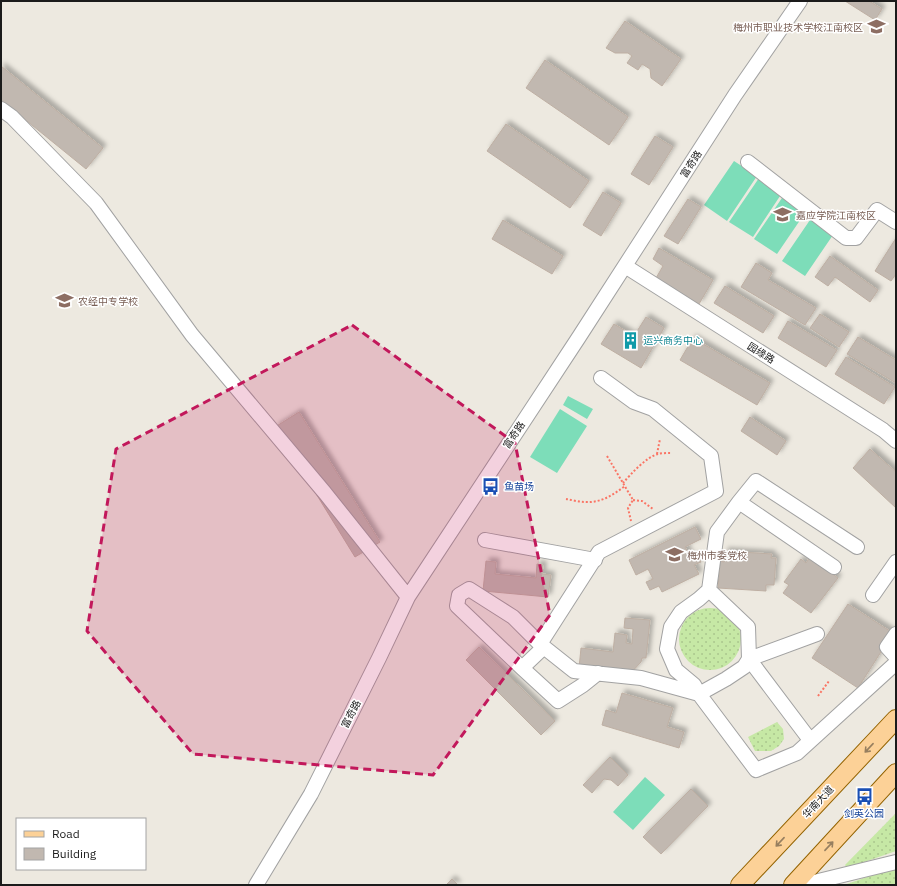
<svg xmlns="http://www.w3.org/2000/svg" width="897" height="886" font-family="'IBM Plex Sans','Noto Sans SC',sans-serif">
<defs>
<pattern id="grass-dots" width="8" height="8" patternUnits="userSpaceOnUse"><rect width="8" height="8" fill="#c6e8a5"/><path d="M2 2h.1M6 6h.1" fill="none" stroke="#aac68d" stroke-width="1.8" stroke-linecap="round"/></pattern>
<filter id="shadow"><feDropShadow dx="3.5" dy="-3.5" stdDeviation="2" flood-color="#0004"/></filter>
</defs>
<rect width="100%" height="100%" fill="#ede9e0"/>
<path fill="url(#grass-dots)" d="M679 639a31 31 0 1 1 62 0a31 31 0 1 1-62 0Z
M777,722l6,7 1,10 -5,7 -8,5h-16l-7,-14z
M896,813v38l-49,17 -2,-3z
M896,867v18h-52z"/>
<path fill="#7dddb9" d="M734,161l23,15 -30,45 -23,-16z
M759,178l23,15 -29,44 -24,-15z
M784,195l23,15 -30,44 -23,-15z
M812,217l23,15 -30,44 -23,-15z
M568,396l25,13 -6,10 -24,-14z
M560,409l27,17 -30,47 -27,-16z
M645,777l20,18 -32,35 -20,-18z"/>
<path fill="#c1b8b0" stroke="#beafa3" filter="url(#shadow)" d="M845,1h24l13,8 -7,11z
M625,21l56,38 -19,27 -11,-8 -1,-9 -8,-5 -4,6 -11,-7 5,-7 -4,-3h-13l-9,-5z
M545,60l83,57 -19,28 -83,-57z
M1,66l102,82 -17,21 -85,-69z
M506,124l83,57 -19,27 -83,-57z
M655,136l18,11 -24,38 -18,-11z
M603,192l18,11 -20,33 -18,-11z
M688,199l13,8 -23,37 -14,-8z
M503,220l60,36 -11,18 -60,-35z
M896,238v36l-5,7 -16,-10z
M659,248l54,32 -14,24 -43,-26 7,-12 -10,-7z
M830,256l48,34 -8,12 -35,-25 -7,9 -13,-9z
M756,263l16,10 -4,7 48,28 -11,17 -64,-38z
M725,286l49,30 -11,17 -49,-30z
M820,314l29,18 -10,15 -29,-19z
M646,317l18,11 -23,40 -40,-24 13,-20 20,12z
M788,321l49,29 -11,17 -48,-29z
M858,337l38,23v23l-49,-29z
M693,338l77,45 -13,22 -77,-45z
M846,357l49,30 -11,17 -49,-30z
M299,412l81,130 -25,15 -80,-130z
M750,417l36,24 -9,14 -36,-24z
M870,449l26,23v36l-43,-40z
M695,527l6,12 -16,8 7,12 5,-3 4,6 -7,3 5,9 -37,18 -3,-6 -9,4 -4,-8 7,-3 -5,-10 -12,6 -7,-15z
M725,551l47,3 -1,4h5l-2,27h-8v6l-48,-3 2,-27 4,1z
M810,557l28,21 -27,35 -28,-20 6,-8 -5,-3 17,-23 5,4z
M486,561l10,1 -1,12 41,4 1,-14 6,1 -1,9 9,1 -3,22 -65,-6z
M848,604l45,29 -35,55 -46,-30z
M625,618l25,2 -4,38h-4l-1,4 -11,12 -51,-6 2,-20 32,4 2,-19 12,2 -1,8 6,1 1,-15 -9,-1z
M479,647l76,74 -14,14 -75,-75z
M622,693l51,15 -6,19 17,5 -5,16 -77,-23 4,-15 10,3z
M610,757l18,18 -10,11 -7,-6 -7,-1 -12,14 -9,-8z
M691,789l17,17 -47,48 -18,-17z
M452,879l6,6h-12z"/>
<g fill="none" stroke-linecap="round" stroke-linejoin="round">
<defs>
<path id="minor" d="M1,109l11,8 84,86 96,132 133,158 83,104
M748,162l98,76h10l21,-28 19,12
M625,266l258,164 13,11
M601,378l33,24 19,7 58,47 5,35 -117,61 -59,92 34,27 67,7 58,16 57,76 41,-17 99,-90
M739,502l95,65
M485,540l110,20
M709,590l-10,9 -18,13 -10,15 -4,22 9,21 18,15 5,9 27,-15 18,-12 5,-8 68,-25
M873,595l23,-33
M896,634l-9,13 9,10
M540,644l-27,-27 -44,-28 -10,6 -2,11 65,62 36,33 25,-16 15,-12
M522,668l22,-21
M810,740l-61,-81 -1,-32 -39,-37 8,-58 22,-30 17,-21 101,66
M256,885l55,-91 68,-136 29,-61 171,-260 156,-242 65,-94
M802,885l94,-23"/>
<path id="major" d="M740,885l156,-166
M793,885l103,-112"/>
</defs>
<use href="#minor" stroke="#a2a2a2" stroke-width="16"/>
<use href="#major" stroke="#936300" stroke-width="20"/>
<path stroke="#fa7565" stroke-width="2" stroke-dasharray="2 2" stroke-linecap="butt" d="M657,454l3,-15
M607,456l26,44 -5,8 3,13
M623,483c8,-9 23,-26 35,-29 3,-1 9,-1 13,-1
M566,499c6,1 13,3 19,3 16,1 28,-7 40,-16
M633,500l9,1 11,8
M818,696l11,-15"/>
<use href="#minor" stroke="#fff" stroke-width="14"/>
<use href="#major" stroke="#fcd197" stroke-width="18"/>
</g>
<defs><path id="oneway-shaft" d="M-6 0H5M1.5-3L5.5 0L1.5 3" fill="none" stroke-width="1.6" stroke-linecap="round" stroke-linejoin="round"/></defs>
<g stroke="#977f5f">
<use href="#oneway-shaft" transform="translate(869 748) rotate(133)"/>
<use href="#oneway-shaft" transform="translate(780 842) rotate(133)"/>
<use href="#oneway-shaft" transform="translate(829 846) rotate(-47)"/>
</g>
<path fill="#c2185b" fill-opacity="0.2" stroke="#c2185b" stroke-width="3" stroke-dasharray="8 5" stroke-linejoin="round" d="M352,325l163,118 35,172 -117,160 -240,-21 -106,-123 29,-182z"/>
<defs>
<symbol id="school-bare" viewBox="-9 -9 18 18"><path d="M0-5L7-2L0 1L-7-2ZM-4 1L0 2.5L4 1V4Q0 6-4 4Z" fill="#8d6e63" stroke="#fff" stroke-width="2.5" paint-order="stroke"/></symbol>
<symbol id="university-bare" viewBox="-9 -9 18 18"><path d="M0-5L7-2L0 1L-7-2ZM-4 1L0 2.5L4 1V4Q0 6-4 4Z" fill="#8d6e63" stroke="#fff" stroke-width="2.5" paint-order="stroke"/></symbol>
<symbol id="building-bare" viewBox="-9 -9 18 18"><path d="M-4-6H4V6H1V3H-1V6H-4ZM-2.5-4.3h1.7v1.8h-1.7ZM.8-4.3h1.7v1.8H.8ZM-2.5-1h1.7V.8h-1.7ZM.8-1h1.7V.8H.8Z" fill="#0f9aa8" stroke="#fff" stroke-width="2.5" paint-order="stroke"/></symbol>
<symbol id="bus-bare" viewBox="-9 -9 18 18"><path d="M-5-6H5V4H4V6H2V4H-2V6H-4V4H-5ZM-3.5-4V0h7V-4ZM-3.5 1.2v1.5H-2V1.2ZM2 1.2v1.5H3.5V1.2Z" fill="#1a4fb4" stroke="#fff" stroke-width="2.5" paint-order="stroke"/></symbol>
</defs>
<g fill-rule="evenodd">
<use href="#school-bare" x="864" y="14" width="25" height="25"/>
<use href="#university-bare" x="770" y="202" width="25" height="25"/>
<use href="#university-bare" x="52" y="288" width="25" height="25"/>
<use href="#building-bare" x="618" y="328" width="25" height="25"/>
<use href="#bus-bare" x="478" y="474" width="25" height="25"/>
<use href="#university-bare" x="662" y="542" width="25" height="25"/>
<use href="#bus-bare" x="852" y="784" width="25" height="25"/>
</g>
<g text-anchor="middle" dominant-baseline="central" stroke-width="3" stroke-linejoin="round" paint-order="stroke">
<g font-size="10" fill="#785e54" stroke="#fff" text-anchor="start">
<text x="863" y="27" text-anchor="end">梅州市职业技术学校江南校区</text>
<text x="796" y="215">嘉应学院江南校区</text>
<text x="78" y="301">农经中专学校</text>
<text x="687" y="555">梅州市委党校</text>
</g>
<g font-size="10" fill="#1b1b1b" stroke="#fff">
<text transform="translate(691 164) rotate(-57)">富奇路</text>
<text transform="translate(761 353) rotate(32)">园缘路</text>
<text transform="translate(514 435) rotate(-56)">富奇路</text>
<text transform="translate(351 714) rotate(-63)">富奇路</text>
<text transform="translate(818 802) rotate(-47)">华南大道</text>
</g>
<g font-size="10" fill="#0d838f" stroke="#fff" text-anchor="start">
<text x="643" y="340">运兴商务中心</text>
</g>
<g font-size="10" fill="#164399" stroke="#fff" text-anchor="start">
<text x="504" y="486">鱼苗场</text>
<text x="864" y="813" text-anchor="middle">剑英公园</text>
</g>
</g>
<rect width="897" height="886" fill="none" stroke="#1b1b1b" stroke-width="4"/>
<rect x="16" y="818" width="130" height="52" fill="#ffffff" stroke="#a4a4a4"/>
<rect x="24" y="831" width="20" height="6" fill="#fcd197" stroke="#a4a4a4"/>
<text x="52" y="838" font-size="12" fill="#1b1b1b">Road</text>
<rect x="24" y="848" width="20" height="12" fill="#c1b8b0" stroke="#a4a4a4"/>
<text x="52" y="858" font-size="12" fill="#1b1b1b">Building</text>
</svg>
